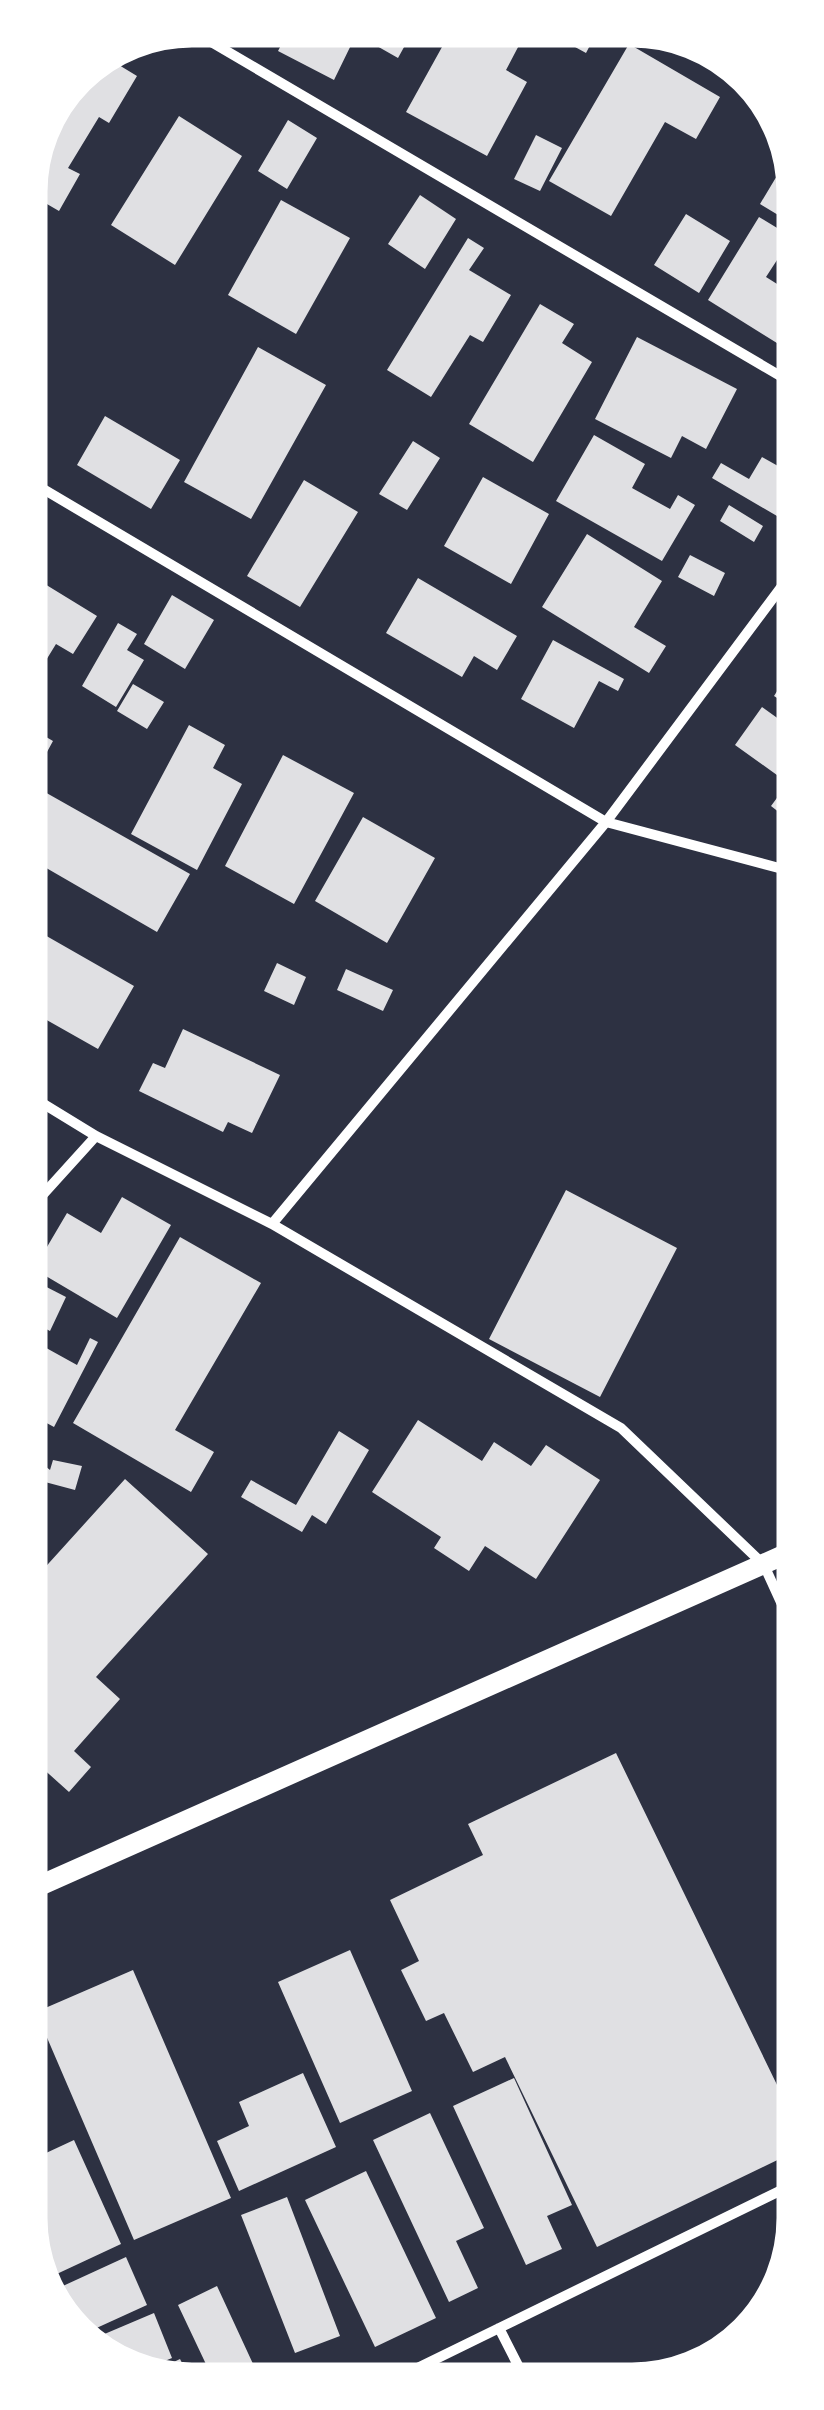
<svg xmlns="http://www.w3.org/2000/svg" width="824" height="2410" font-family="'Fira Sans Condensed',sans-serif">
<rect width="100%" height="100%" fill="#2d3142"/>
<path fill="#e0e0e3" d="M290,28h39l24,13 -19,39 -56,-29z
M347,29h67l-16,29z
M452,29l75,1 -21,40 21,12 -40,74 -81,-44z
M544,30h54l-12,23z
M629,44l91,53 -24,42 -31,-17 -54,94 -62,-35z
M109,59l28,17 -28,47 -10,-6 -31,51 12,6 -21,37 -31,-18v-13l55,-111z
M179,116l63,40 -67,109 -64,-40z
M288,120l29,18 -30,51 -29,-18z
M536,135l26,13 -22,43 -26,-12z
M790,154l3,5v65l-33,-20z
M420,195l36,24 -31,50 -37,-25z
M281,200l69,38 -54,96 -68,-39z
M686,214l44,27 -31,52 -45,-28z
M759,217l33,20 -26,40 27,17v59l-85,-53z
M468,238l16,10 -15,22 42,25 -28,47 -13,-7 -39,62 -44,-27z
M540,304l34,20 -12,19 30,19 -59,100 -64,-38z
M28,332l12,7 -12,22z
M637,337l100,52 -31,60 -24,-13 -11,22 -76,-39z
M258,347l68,38 -75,134 -67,-37z
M105,416l75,44 -29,49 -74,-44z
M594,435l51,29 -13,24 38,21 8,-14 17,10 -33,56 -106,-60z
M413,441l27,17 -33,52 -28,-16z
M762,457l32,18v11l-17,30 -65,-38 9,-15 28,16z
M483,477l66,37 -38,70 -67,-38z
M304,480l54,32 -58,95 -53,-31z
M729,505l34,21 -9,16 -34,-21z
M587,534l75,47 -28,46 32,19 -17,27 -107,-66z
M690,555l35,18 -11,23 -36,-19z
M35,578l62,38 -24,38 -17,-10 -27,44 -1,-100z
M418,578l99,58 -20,34 -23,-14 -12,21 -76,-44z
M172,595l42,25 -29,49 -41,-25z
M118,623l19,11 -10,16 17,10 -28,47 -34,-21z
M553,640l71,39 -6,12 -19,-10 -25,47 -53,-29z
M791,669l3,2v38l-20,-13z
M133,684l31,18 -17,27 -30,-18z
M762,707l32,23v94l-23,-18 17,-23 -53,-38z
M189,725l36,20 -12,23 29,16 -45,86 -66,-36z
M29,727l24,14 -18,33 -6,-4z
M283,755l71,38 -60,111 -69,-38z
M43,791l147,83 -33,58 -128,-74v-43z
M363,817l72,41 -48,85 -72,-42z
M29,926l105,60 -36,63 -69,-39z
M277,963l29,14 -12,28 -30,-14z
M346,969l47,21 -10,21 -46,-21z
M183,1029l97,46 -28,58 -24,-11 -5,10 -84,-41 14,-28 12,5z
M566,1190l111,58 -77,149 -111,-58z
M122,1197l49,28 -54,93 -83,-49 33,-56 34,20z
M180,1237l81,46 -86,147 39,22 -23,40 -118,-69z
M29,1278l37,19 -16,34 -21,-11z
M90,1338l8,4 -44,85 -24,-13v-75l47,26z
M418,1420l64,41 12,-19 37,24 15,-21 54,35 -64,99 -51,-33 -16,25 -35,-23 7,-11 -69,-45z
M339,1431l30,19 -43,74 -14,-9 -10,17 -61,-35 10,-17 45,25z
M30,1454l20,16 3,-10 29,6 -7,24 -30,-8 -15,18z
M125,1479l83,75 -112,123 24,22 -46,52 17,16 -22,25 -39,-35v-173z
M616,1753l180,371v27l-199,96 -92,-190 -32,15 -29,-59 -18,8 -25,-51 18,-9 -29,-61 93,-45 -15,-31z
M350,1950l62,141 -72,32 -62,-141z
M133,1970l98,228 -97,42 -98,-228z
M303,2073l33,74 -97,44 -22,-50 32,-15 -10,-24z
M514,2078l58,127 -25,11 15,33 -36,16 -73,-159z
M430,2113l54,115 -28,13 22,47 -29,14 -76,-162z
M74,2140l47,104 -75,35 -15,-28v-91z
M366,2171l70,147 -61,29 -70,-147z
M287,2197l53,139 -45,17 -54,-138z
M126,2257l21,48 -68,31 -4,-2 -23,-43z
M217,2286l37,80 -28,13h-13l-35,-74z
M154,2313l18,45 -29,12 -55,-29z
M180,2359l10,20h-31l-10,-5z"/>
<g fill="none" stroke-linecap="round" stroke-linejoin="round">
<path stroke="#fff" stroke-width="10" d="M189,29l605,355
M28,480l578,342 188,50
M29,1095l67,41 176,88 349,204 143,137 31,68
M29,1210l67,-74
M272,1224l334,-402 188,-252
M499,2328l26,51
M395,2379l401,-196"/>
<path stroke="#fff" stroke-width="20" d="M30,1890l765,-340"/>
</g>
<path d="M0 0H824V2410H0ZM192 45H632A147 147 0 0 1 779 192V2218A147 147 0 0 1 632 2365H192A147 147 0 0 1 45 2218V192A147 147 0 0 1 192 45Z" fill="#fff" fill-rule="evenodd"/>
<path fill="none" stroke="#fff" stroke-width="5" d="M192 45H632A147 147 0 0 1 779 192V2218A147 147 0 0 1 632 2365H192A147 147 0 0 1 45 2218V192A147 147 0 0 1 192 45Z"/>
</svg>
